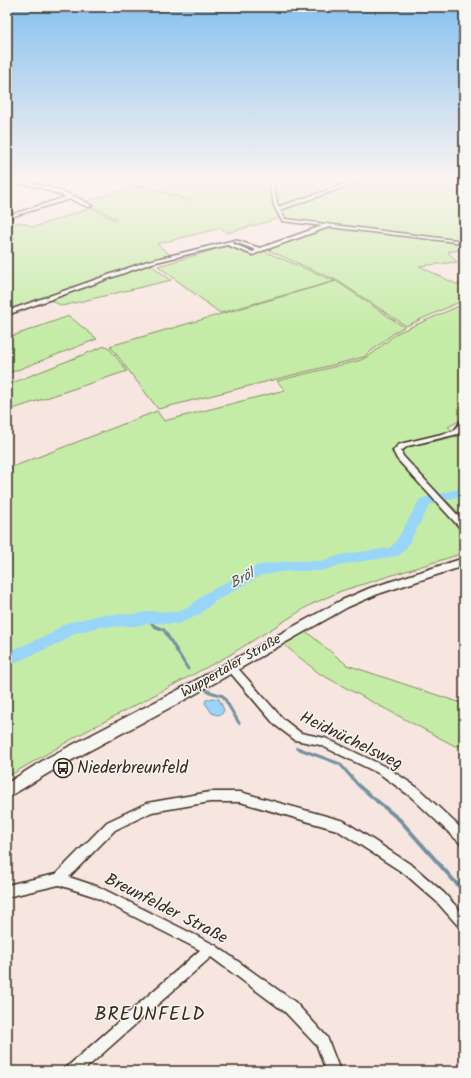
<svg xmlns="http://www.w3.org/2000/svg" width="471" height="1078" font-family="Kalam,sans-serif">
<rect width="100%" height="100%" fill="#f7e6df"/>
<filter id="ink" filterUnits="userSpaceOnUse"><feTurbulence type="fractalNoise" baseFrequency=".025" numOctaves="2"/><feDisplacementMap in="SourceGraphic" scale="8" xChannelSelector="R" yChannelSelector="G"/><feConvolveMatrix kernelMatrix="1 2 1 2 8 2 1 2 1" color-interpolation-filters="sRGB"/></filter>
<g filter="url(#ink)">
<path fill="#c5eca7" stroke="#808b62" d="M143,180h321v62l-170,-22 -12,-4 -5,3 -50,14 -6,-5 -64,16 15,12 -25,6 24,18 -109,26 -14,-7 -41,12v-75l8,2 -8,-4v-7l13,-5 14,5 57,-19 24,12 2,-1 -33,-17 53,-17 54,16 -52,-17z
M328,227l136,16v6l-16,3 9,10 -38,4 37,18 8,-1v17l-58,26 -68,-45 -70,-31v-1z
M228,246l25,10 10,-5 72,30 -115,32 -62,-47z
M336,281l68,46 -9,5 -31,25 -206,52 -48,-63z
M464,304v114l-16,9 8,6 -45,13 53,-11v81h-2l-60,-59 -3,-5 2,-4 -10,3 73,80v22l-123,38 -31,14 -82,51 -149,79 -72,42v-308l150,-58 7,10 121,-31 -8,-9 84,-21 11,-6 25,-21z
M69,316l28,23 -90,35v-36z
M105,346l3,1 19,24 -120,40v-26z
M303,629l44,36 117,39v41l-9,1 -135,-72 -37,-30z"/>
<path fill="#98d5f9" stroke="#7391a1" d="M213,698l6,1 5,11 -2,4 -5,1 -5,-2 -7,-10 1,-3z"/>
<g fill="none" stroke-linecap="round" stroke-linejoin="round">
<path stroke="#7391a1" stroke-width="3" d="M148,618l6,8 10,4 24,39
M207,691l16,5 16,27
M297,748l43,16 18,21 20,17"/>
<path stroke="#7391a1" stroke-width="4" d="M377,801l23,19 64,72"/>
<path fill="#98d5f9" fill-rule="evenodd" d="M464,487v8l-34,10 -25,45 -7,6 -53,8 -24,7h-33l-26,4 -48,27 -15,13 -16,7 -5,2 -27,-1 -16,3 -35,1 -25,6 -13,9 -55,24v-14l43,-18 14,-10 6,-2 30,-7 35,-1 16,-3 26,1 12,-5 15,-13 55,-29 29,-4h33l24,-7 44,-6 6,-5 25,-44z"/>
<defs>
<path id="minor" d="M7,180c23,0 67,13 85,26l-4,1 -18,-8 -63,19v-2l59,-19 -27,-10 -32,-6z
M126,180h6l10,5 -3,1z
M269,180h4l5,27 80,-27h6l-84,30 5,9 179,22v2l-135,-16 -67,24 -9,4 -26,-10 -75,18 -145,52v-4l141,-50 87,-21 25,8 62,-22 -40,-5 -8,-15zM235,242l21,8 -3,2 -21,-9z
M464,419v7l-6,8 -50,12 -7,5 2,5 61,66v8l-3,-1 -64,-70 -4,-8 5,-6 6,-2 50,-12 8,-11z
M231,663l3,1 49,55 18,14 24,5 63,30 30,20 46,43v14l-4,-2 -50,-47 -30,-22 -60,-29 -25,-5 -20,-15 -47,-55 -2,-3 2,-3z
M210,792h30l104,29 69,45 31,27 20,22v15l-4,-2 -24,-27 -31,-27 -68,-44 -97,-28h-30l-58,10 -37,18 -46,47 30,10 116,58 80,57 32,35 13,34h-14l-9,-25 -32,-34 -74,-55 -128,114h-17l2,-5 132,-116 -107,-54 -34,-11 -52,12v-12l49,-11 51,-52 40,-19z"/>
<path id="secondary" d="M464,558v8l-86,28 -30,13 -160,91 -131,70 -50,30v-15l40,-25 131,-68 162,-89 30,-13z"/>
</defs>
<use href="#minor" stroke="#3b2a1e" stroke-width="3"/>
<use href="#secondary" stroke="#3b2a1e" stroke-width="3"/>
<use href="#minor" fill="#f6f6f2" fill-rule="evenodd"/>
<use href="#secondary" fill="#f6f6f2" fill-rule="evenodd"/>
</g>
</g>
<linearGradient id="sky" x2="0" y2="1"><stop stop-color="#88c1ef"/><stop offset="0.54" stop-color="#fbf4f1"/><stop offset="1" stop-color="#fbf4f1" stop-opacity="0"/></linearGradient>
<rect width="471" height="331" fill="url(#sky)"/>
<defs>
<symbol id="bus-ring" viewBox="-11 -11 22 22"><circle r="9.5" fill="#f6f6f2" stroke="#3b2a1e" stroke-width="1.5"/><path d="M-5-6H5V4H4V6H2V4H-2V6H-4V4H-5ZM-3.5-4V0h7V-4ZM-3.5 1.2v1.5H-2V1.2ZM2 1.2v1.5H3.5V1.2Z" fill="#3b2a1e"/></symbol>
</defs>
<g fill-rule="evenodd">
<use href="#bus-ring" x="52" y="757" width="22" height="22"/>
</g>
<g text-anchor="middle" dominant-baseline="central" stroke-width="3" stroke-linejoin="round" paint-order="stroke">
<g font-size="14" fill="#3b2a1e" stroke="#f6f6f2">
<text transform="translate(231 666) rotate(-30)">Wuppertaler Straße</text>
</g>
<g font-size="15" font-style="italic" fill="#525555" stroke="#f6f6f2">
<text transform="translate(242 579) rotate(-29)">Bröl</text>
</g>
<g font-size="17" fill="#3b2a1e" stroke="#f6f6f2">
<text transform="translate(351 741) rotate(26)">Heidnüchelsweg</text>
<text transform="translate(166 909) rotate(27)">Breunfelder Straße</text>
</g>
<g font-size="17" fill="#3b2a1e" stroke="#f6f6f2" text-anchor="start">
<text x="77" y="768">Niederbreunfeld</text>
</g>
<g font-size="19" letter-spacing="1" fill="#3b2a1e" stroke="#f6f6f2">
<text x="150" y="1015">BREUNFELD</text>
</g>
</g>
<rect width="471" height="1078" fill="none" stroke="#f6f6f2" stroke-width="24"/>
<rect x="12" y="12" width="447" height="1054" fill="none" stroke="#3b2a1e" stroke-width="1.5" filter="url(#ink)"/>
</svg>
